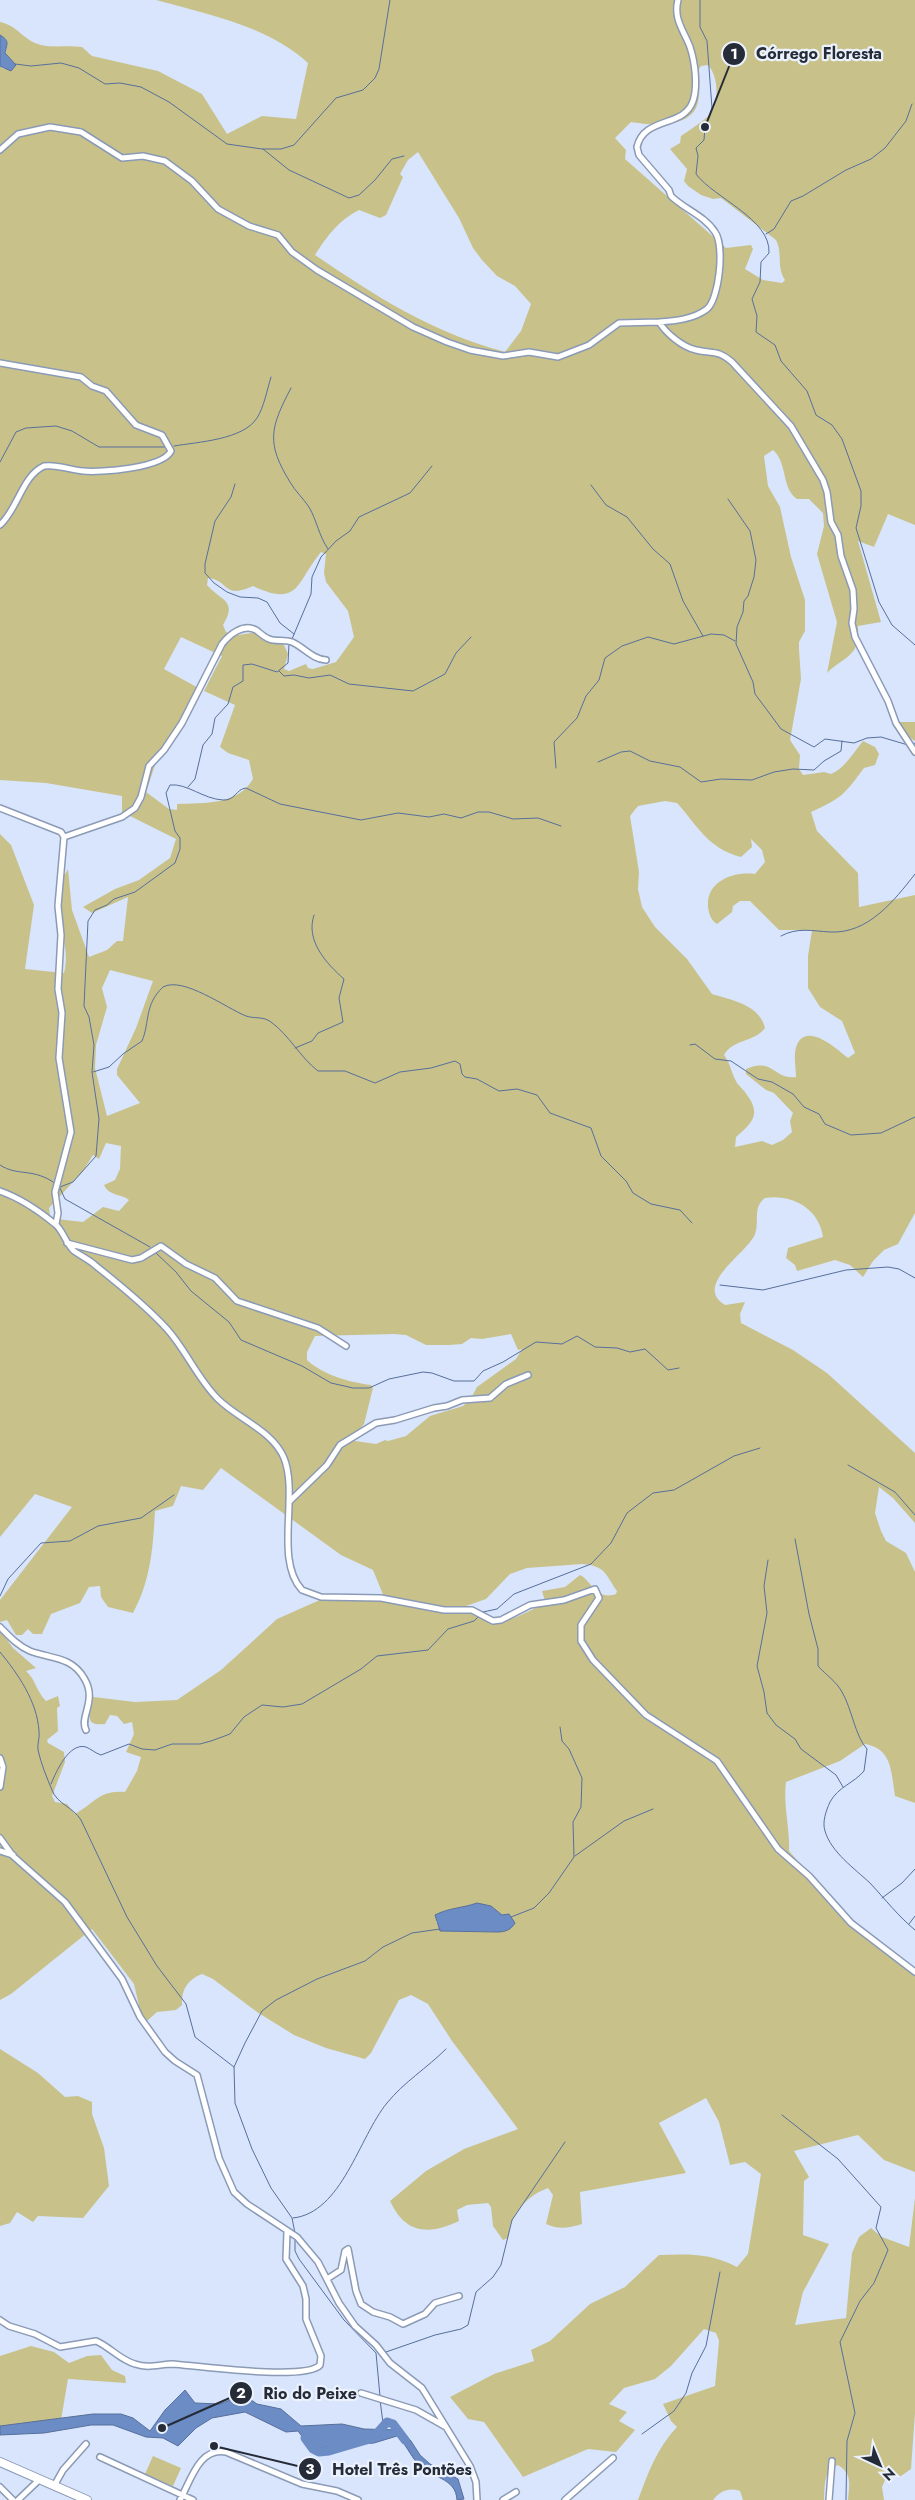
<svg xmlns="http://www.w3.org/2000/svg" width="915" height="2500" font-family="Jost,sans-serif">
<rect width="100%" height="100%" fill="#d8e5fd"/>
<path fill="#c8c28a" fill-rule="evenodd" d="M156,0h759v525l-27,-11 -14,33 -16,-6 23,81 -23,4c2,32 -13,29 -31,47l10,-51 -20,-68 7,-28 -1,-13 -14,-14h-12c-16,-11 -9,-36 -24,-49l-9,6 4,30 12,21 11,50 14,43v31l-6,11v7l2,30 -11,61 10,15 -1,14 4,6 21,-3 7,2c14,-6 22,-21 32,-33l12,6 4,7 -4,11 -11,3c-20,27 -22,30 -53,44l6,19 41,42 1,34 56,-12v318l-17,31 -14,6 -11,11 -10,16 -13,-12 -15,-5 -38,11 -2,-6 -9,-7 2,-10 35,-11c-4,-28 -30,-43 -58,-39 -13,10 -5,23 -10,36 -7,19 -63,51 -30,71l20,-3 -5,12 1,9 52,27 34,23 88,80v70l-22,-25 -14,-11 -4,26 6,18 5,10 20,12 9,19v231l-20,-7c-4,-23 -2,-47 -30,-52l-25,17 -54,21c-3,23 4,46 3,69l66,75 60,46v200l-31,-12 -26,-25 -64,16 15,26 -5,4 -1,54 26,9 -26,48 -8,33 51,-7 6,-65 7,-16 12,-9 11,9 27,10 6,-49v215l-4,56 -10,7 -15,2 -4,9 2,13h-36c1,-14 5,-26 -10,-35 -15,5 -13,21 -14,35h-81l-3,-9c-11,-4 -20,0 -27,9h-75c10,-27 19,-52 39,-73l-6,-6 -8,-17 52,-18 4,-45 -3,-8 -12,-4 -33,37 -16,13 -31,9 -15,16 18,8 -8,9 16,9 -19,22 -28,-3 -65,28 -39,-55 -16,-3 -18,-22 44,-23 40,-13 -3,-11 19,-9 40,-37 35,-17 34,-32c29,-1 52,-2 78,12l11,-13 13,-80 -16,-12 -15,3 -11,-43 -13,-24 -47,25 27,50 -106,19 2,32c-14,4 -22,6 -36,0l7,-29 -5,-7c-22,8 -38,27 -40,50l-5,2 -10,-14 -2,-19 -3,-4 -21,2 -10,5 2,11c-32,15 -54,12 -69,-20l36,-30 38,-22 54,-20 -66,-88 -24,-37 -17,-9 -12,5 -28,53 -6,6 -39,-11 -32,-13 -37,-23 -44,-33 -11,-5c-14,5 -21,16 -20,31l-6,5 -19,2 -10,9 -6,-7 -7,-30 -42,-55 -81,65 -11,6v-370l13,18 23,20 -10,3c10,9 10,20 20,30l12,-5 2,10 -3,2 1,23 -11,9 1,3 16,9 1,10 -13,34 3,6 12,2 8,10c20,-11 24,-24 50,-22l12,-21 4,-14 -15,-5 8,-18 -2,-12 -8,2 -7,-8 -7,-1 -5,9c-25,3 -12,-14 -12,-27l42,5 42,-2 44,-30 56,-51 45,-20 62,-2 -11,-27 -32,-15 -120,-87 -18,22 -22,-4 -8,20 -18,5c-2,36 -4,69 -22,102l-25,-6 -7,-10 -1,-11 -11,1 -9,16 -29,11 -9,20h-9l-5,-5 -6,6h-6l-9,-15 -7,2v-22l72,-93 -37,-13 -35,43v-703l11,11 23,60 -9,64 39,4c8,-30 -13,-61 -4,-90 2,-5 6,-10 8,-14l4,41 17,47 18,-7 10,-9h6l5,-44 -36,16 -9,-6 32,-18 24,-9 31,-22 6,-19 -46,-23 -8,3v-23l-76,-13 -46,-3v-714l4,3 3,-29 -7,-5v-13c17,3 24,19 41,23 13,3 28,0 41,2l10,9 66,15 44,23 25,40 35,-18 34,3 12,-56c-40,-37 -101,-49 -152,-63zM708,65c10,11 11,33 4,46 -3,7 -24,20 -31,25l-1,7 -10,6 17,20 -3,12 4,5 13,9 12,4 8,-1 55,42c7,13 0,27 9,40l-3,3 -19,-3 -18,-11 8,-20 -2,-4 -25,3 -101,-89 1,-9 -11,-12 16,-16c18,3 54,7 65,-14 5,-11 3,-27 3,-39l2,-3zM418,152l41,66 14,30 9,12 15,16 18,10 16,18 -10,27 -16,21c-74,-20 -128,-55 -190,-97 13,-20 23,-34 44,-45l21,8 6,-3 17,-38 -3,-3 8,-14zM321,552l5,2 -2,19 2,9 22,29 6,26 -18,25 -23,7 -5,-1 -2,-4 -17,7 -5,-2 4,-15 -5,-11 -26,-11 -25,4 -6,-4 -3,-7c15,-25 -2,-24 -16,-40l1,-7c22,2 14,22 45,8 47,22 43,-4 68,-34zM181,637l41,19 -18,35 31,14 -15,42 8,6 21,7 4,19c-15,26 -49,24 -76,25v6l-8,-1 -23,-17 10,-30 12,-13 34,-59 -38,-21zM665,801l12,2c21,23 30,45 64,54l11,-10 -1,-8 11,11 3,12 -10,12c-23,-3 -49,8 -47,33 1,7 3,13 9,17l15,-12 1,-6 7,-5h10l29,29h33l-4,26v32l12,19 22,14 13,32 -7,5c-10,-8 -37,-33 -49,-17 -7,10 -3,26 -3,36 -22,3 -23,-20 -50,-8v5l20,16 8,3 19,20 -3,8 2,11 -9,8 -11,5 -10,-4 -27,6 1,-10c15,-13 26,-22 11,-42 -3,-5 -7,-8 -10,-12 -6,-11 -6,-18 -13,-28 10,-17 30,-12 41,-27 -6,-24 -34,-28 -53,-34l-25,-35 -32,-32 -13,-20 -4,-18 1,-17 -9,-56 8,-10zM110,970l43,11 -17,47 -19,41v6l23,28 -33,13 -12,-48 1,-23 11,-38 -5,-19zM106,1143l15,3 -1,23 -5,11 -11,5c5,11 18,9 25,15l-10,11 -16,-4 -20,15 -26,-3 -7,-3 -1,-8 34,-37 10,-16 6,4zM394,1334l12,1 20,10h23l13,-1 9,-6 11,1 29,-5 7,16 4,-1 -6,10 -39,28 -7,13 -7,6 -33,10 -24,20 -18,5 -3,-1 -9,4 -21,-3 -3,-3 12,-14 9,-36 -2,-3c-22,-3 -48,-10 -64,-25v-8l8,-16zM582,1564c24,2 23,10 35,27l-1,3c-20,7 -25,-14 -36,-19l-15,12 -23,4 4,13c-12,3 -36,19 -46,17 -12,-1 -21,-11 -34,-9v-6l20,-7 24,-25 17,-6zM477,1903l14,3 11,9 -5,17 -57,-1 -4,-10 7,-10 20,-3z
M899,722h16v19l-9,-6z
M0,2049l38,24 27,24 13,-1 14,6v12l12,34 5,38 -26,32 -45,-2 -5,6 -16,-10 -7,11 -10,3z
M31,2346l23,6 15,11 18,-7 14,-1 11,15 13,6 1,7 -58,-4 -7,41 -61,6v-70z
M153,2456l28,12 -8,18 -28,-12z"/>
<path fill="#6c8cc6" stroke="#576f9b" d="M0,35c10,6 7,8 5,18l11,12 -5,6 -11,-5z
M477,1903l14,3 11,9 7,-1 6,9c-4,7 -10,9 -18,9l-57,-1 -5,-16c13,-7 28,-7 42,-12z
M185,2390l10,13 25,1 20,-8 7,1 10,7 24,5 20,17 41,-2 22,5 37,1 10,11 9,14 10,9 28,15 6,20 -7,1c-1,-23 -27,-22 -39,-36 -8,-9 -12,-20 -21,-28l-23,7 -56,5 -8,-1 -12,-16 -12,1 -41,-20 -33,6 -16,10 -18,18 -15,-8 -17,-1 -33,-12h-22l-47,8 -44,2v-9l93,-12h28l12,4 17,13 15,-21z"/>
<g fill="none" stroke-linecap="round" stroke-linejoin="round">
<path stroke="#576f9b" stroke-width="1" d="M700,0v27l7,14 5,67 -7,19 -1,13 -8,8 2,8 -2,18c18,24 75,45 73,79l-8,9 -1,20 -8,17 5,17 -1,16 19,13 6,16 26,30 9,24 16,10 10,14 19,52v15l-5,22 23,74 13,23 23,20
M15,64l16,2 30,-3 18,5 26,16 15,-1 21,4 28,15 58,42 35,5h19l13,-4 42,-47 27,-8 12,-12 4,-9 11,-69
M263,149l26,21 60,28 10,-3 16,-15 17,-21 12,-3
M766,234l8,-5 17,-28 12,-5 43,-26 25,-11 14,-11 21,-27 6,-17
M291,388c-21,40 -25,55 -1,94 5,9 13,16 19,25 8,14 10,29 19,42
M174,446c23,-4 69,-6 83,-28 7,-11 10,-28 14,-41
M0,462l16,-30 10,-4 30,-2 16,5 27,16h68
M235,484l-4,13 -16,24 -10,43v9l9,10 13,9 13,5 18,1 9,4 13,21 14,11
M591,485l15,20 21,12 26,32 17,15 13,37 20,35
M728,499l22,32 6,29 -2,17 -6,19 -4,5 -1,11 -6,15 -1,17 17,38 2,12 15,20 11,15 33,18 11,-8 29,4 13,-5 14,-1 27,8
M292,639l19,-45 1,-17 9,-20 15,-16 14,-10 9,-14 51,-24 22,-27
M279,671l5,5 10,-1 15,3 21,-3 19,9 64,7 32,-17 11,-21 15,-16
M913,744l2,-1
M598,762l23,-10 9,-1 20,10 30,6 21,15 20,-3 31,1 22,-8 19,-3 21,1 10,-9 17,-10 1,-10
M556,768l-2,-26 23,-24 9,-22 13,-16 6,-22 17,-12 26,-9 26,7 37,-10 13,1 11,6
M188,787l7,-8 8,-34 9,-11 3,-16 13,-14 5,-17 10,-6v-16l9,-1 25,8 11,-9 1,-19
M781,936c16,-9 32,-5 49,-4 38,2 64,-31 85,-58
M690,1045l5,-1 20,15 16,2 27,18 14,3 21,12 11,13 15,7 6,10 26,11 30,-2 34,-16
M295,1048l17,-7 6,-8 25,-11 -4,-24 5,-19c-17,-15 -39,-38 -30,-64
M93,1072l16,-5 14,-13 19,-13c8,-19 2,-36 21,-54 20,-11 63,21 83,29 9,3 17,0 25,6 19,14 28,34 47,49h27l30,12 25,-11 31,-4 24,-7 5,3 2,10 3,3 12,2 22,12 18,-2 20,6 13,18 41,15 10,28 25,25 7,12 18,11 29,6 12,13
M0,1165c18,12 33,2 56,19
M59,1186l6,13 85,48
M60,1187l13,-5 23,-26 3,-37 -7,-47 2,-27 -5,-28 -5,-11 4,-85 7,-11 12,-5 7,-6 21,-7 40,-29 5,-14v-11l-5,-7 -9,-38 4,-8c17,-2 33,14 53,15 12,1 13,-11 23,-12l34,16 81,16 37,-7 31,4 15,-3 17,4 17,-6h11l24,7 25,-1 23,8
M155,1252l21,20 15,19 38,31 12,18 61,26 29,17 22,5h16l20,-9 34,-7 9,1 22,8h20l9,-10 20,-9 33,-20 26,2 15,-8 18,11 22,1 13,4 15,-3 23,21 11,-2
M720,1285l43,5 83,-20 42,-3 11,2 16,9
M848,1465l47,27 20,23
M795,1539l14,75 9,35v17c8,9 18,15 24,26 10,17 13,44 25,57l-3,22c-10,12 -26,16 -34,31 -4,9 -8,20 -5,29 6,21 30,38 45,52 15,16 28,33 45,47
M768,1560l-4,26 3,27 -10,53 7,26 3,21 9,12 19,14 6,10 35,26 7,12
M0,1596l8,-17 33,-36 29,-2 28,-15 43,-8 33,-23
M483,1612l14,-3 17,-15 77,-30 20,-21 16,-30 26,-20 21,-3 60,-34 26,-8
M0,1652c18,22 37,49 39,79 1,7 -2,13 -1,19 3,14 9,28 14,40 5,14 21,17 29,30l46,97 30,49 29,38 9,33 39,30
M51,1784c5,-12 18,-42 35,-37 5,2 9,6 15,8l28,-11 13,5 13,1 17,-6h28l11,-3 19,-7 14,-17 18,-12 21,2 19,-3 59,-35 16,-13 51,-6 20,-21 26,-8 4,-4
M575,1856l49,-35 29,-12
M882,1898l20,-15 13,-14
M511,1917l23,-9 15,-15 25,-36 -1,-35 8,-15 1,-29 -13,-29 -7,-8 -2,-14
M909,1924l6,-8
M782,2115l56,44 43,48 -5,21 12,22 -14,33 -14,18 -20,41 15,71 -8,28 -1,59
M293,2218c49,-5 66,-81 94,-115 17,-21 40,-35 59,-54
M295,2233l-3,-15 -21,-30 -19,-39 -17,-46 -1,-36 11,-24 17,-32 14,-11 41,-21 48,-18 18,-14 29,-14 28,-4
M295,2237v14l4,8 45,61 32,33 4,43
M386,2352l49,-17 26,-6 7,-4 8,-33 17,-15 8,-12 11,-45 53,-78
M380,2400l3,23
M642,2434l32,-23 12,-18 6,-20 14,-27 14,-74"/>
<path stroke="#6c8cc6" stroke-width="9" d="M305,2438l8,11 6,3 10,-1 44,-13 14,-16 6,2 12,16"/>
<defs>
<path id="minor" d="M678,0c-5,19 6,31 12,47 5,15 8,39 3,54 -9,27 -49,15 -56,46l2,8 30,35 2,6c13,13 34,20 44,36 10,14 4,67 -8,77 -13,10 -32,12 -48,13 7,11 23,25 37,28 16,4 21,-1 36,12l59,64 32,54 4,12 4,30 7,13 3,21 12,34 1,19 -2,14 3,14 33,64 8,22 19,29
M0,150l18,-16 32,-7 31,5 41,26 21,-2 22,5 27,20 26,28 31,17 29,9 14,17 25,18 96,57 34,15 23,8 33,6 26,-4 29,5 31,-12 30,-22 40,-1
M0,363l81,14 11,9 14,5 30,34 26,10 9,16c-8,17 -71,22 -88,20 -13,-1 -26,-7 -39,-5 -22,10 -26,43 -44,59
M0,808l61,24 3,5 -6,69 3,29 -3,54 4,24 -3,45 12,74 -16,60 3,21 -2,11
M64,837l58,-20 13,-9 6,-11 8,-31 15,-16 18,-27 40,-79c7,-9 21,-21 34,-14 4,3 8,7 13,9 7,3 15,0 23,3 13,6 20,17 34,18
M0,1191c20,7 38,19 55,33 8,6 11,20 19,27 7,5 16,9 22,15 24,19 50,40 71,63 19,21 30,49 51,70 20,20 55,32 66,59 15,37 -10,102 18,132l19,7 60,1 63,12h28l21,11 8,-1 29,-15 34,-5 31,-11 4,9 -18,27v16l12,19 53,55 71,46 61,88 31,27 42,47 64,49
M67,1243l65,17 9,-2 20,-12 25,18 29,14 22,23 81,27 28,18
M289,1502l38,-37 13,-20 36,-22 19,-3 39,-12 13,-2 15,-6 28,-2 16,-14 22,-9
M0,1627c9,9 18,19 30,24 21,8 41,5 54,27 14,22 -5,39 2,52
M0,1758l3,9 -3,20
M0,1838l13,18 52,46 57,77 18,38 25,35 10,9 22,14 22,83 15,34 13,12 50,33 21,25 21,41 16,23 21,19 14,18 32,25 48,78 6,16 1,18
M0,1851l13,4
M327,2279l14,-9 4,-19 3,-2 8,42 5,13 12,8 17,5 13,7 22,-10 10,-11 24,-7
M0,2320l9,6 26,8 25,13 36,-6c14,6 24,19 39,23 14,5 25,0 38,0 25,2 133,17 147,1l1,-9 -15,-37v-20l-3,-13 -17,-27 1,-27
M361,2393l55,17 30,17
M100,2457l93,43
M54,2486l9,-16 23,-26
M0,2487l13,13
M18,2500l22,-21
M180,2500c11,-20 19,-53 46,-48l76,32 35,7 21,9
M503,2500l13,-8
M565,2500l48,-42
M829,2500l3,-39"/>
<path id="primary" d="M0,2462l87,38"/>
</defs>
<use href="#minor" stroke="#8b9ab5" stroke-width="8"/>
<use href="#primary" stroke="#8b9ab5" stroke-width="10"/>
<use href="#minor" stroke="#fff" stroke-width="5"/>
<use href="#primary" stroke="#fff" stroke-width="8"/>
</g>
<path fill="none" stroke="#252c37" stroke-width="2" d="M705 127L734 54M162 2428L241 2393M214 2446L310 2469"/>
<g fill="#252c37" stroke="#ebf2fe" stroke-width="2">
<circle cx="705" cy="127" r="5"/>
<circle cx="162" cy="2428" r="5"/>
<circle cx="214" cy="2446" r="5"/>
<circle cx="734" cy="54" r="12"/>
<circle cx="241" cy="2393" r="12"/>
<circle cx="310" cy="2469" r="12"/>
</g>
<g font-size="15" text-anchor="middle" font-weight="bold" fill="#fff">
<text x="734" y="59">1</text>
<text x="241" y="2398">2</text>
<text x="310" y="2474">3</text>
</g>
<g font-size="16" text-anchor="middle" font-weight="bold" fill="#252c37" stroke="#ebf2fe" stroke-width="4.5" stroke-linejoin="round" paint-order="stroke">
<text x="819" y="59">Córrego Floresta</text>
<text x="310" y="2399">Rio do Peixe</text>
<text x="402" y="2475">Hotel Três Pontões</text>
</g>
<g transform="translate(880 2465) rotate(136)" stroke="#ebf2fe" stroke-width="4" paint-order="stroke">
<path d="M0-4L9 19L0 12L-9 19Z" fill="#252c37"/>
<text y="-8" font-size="14" font-weight="bold" text-anchor="middle" fill="#252c37">N</text>
</g>
</svg>
